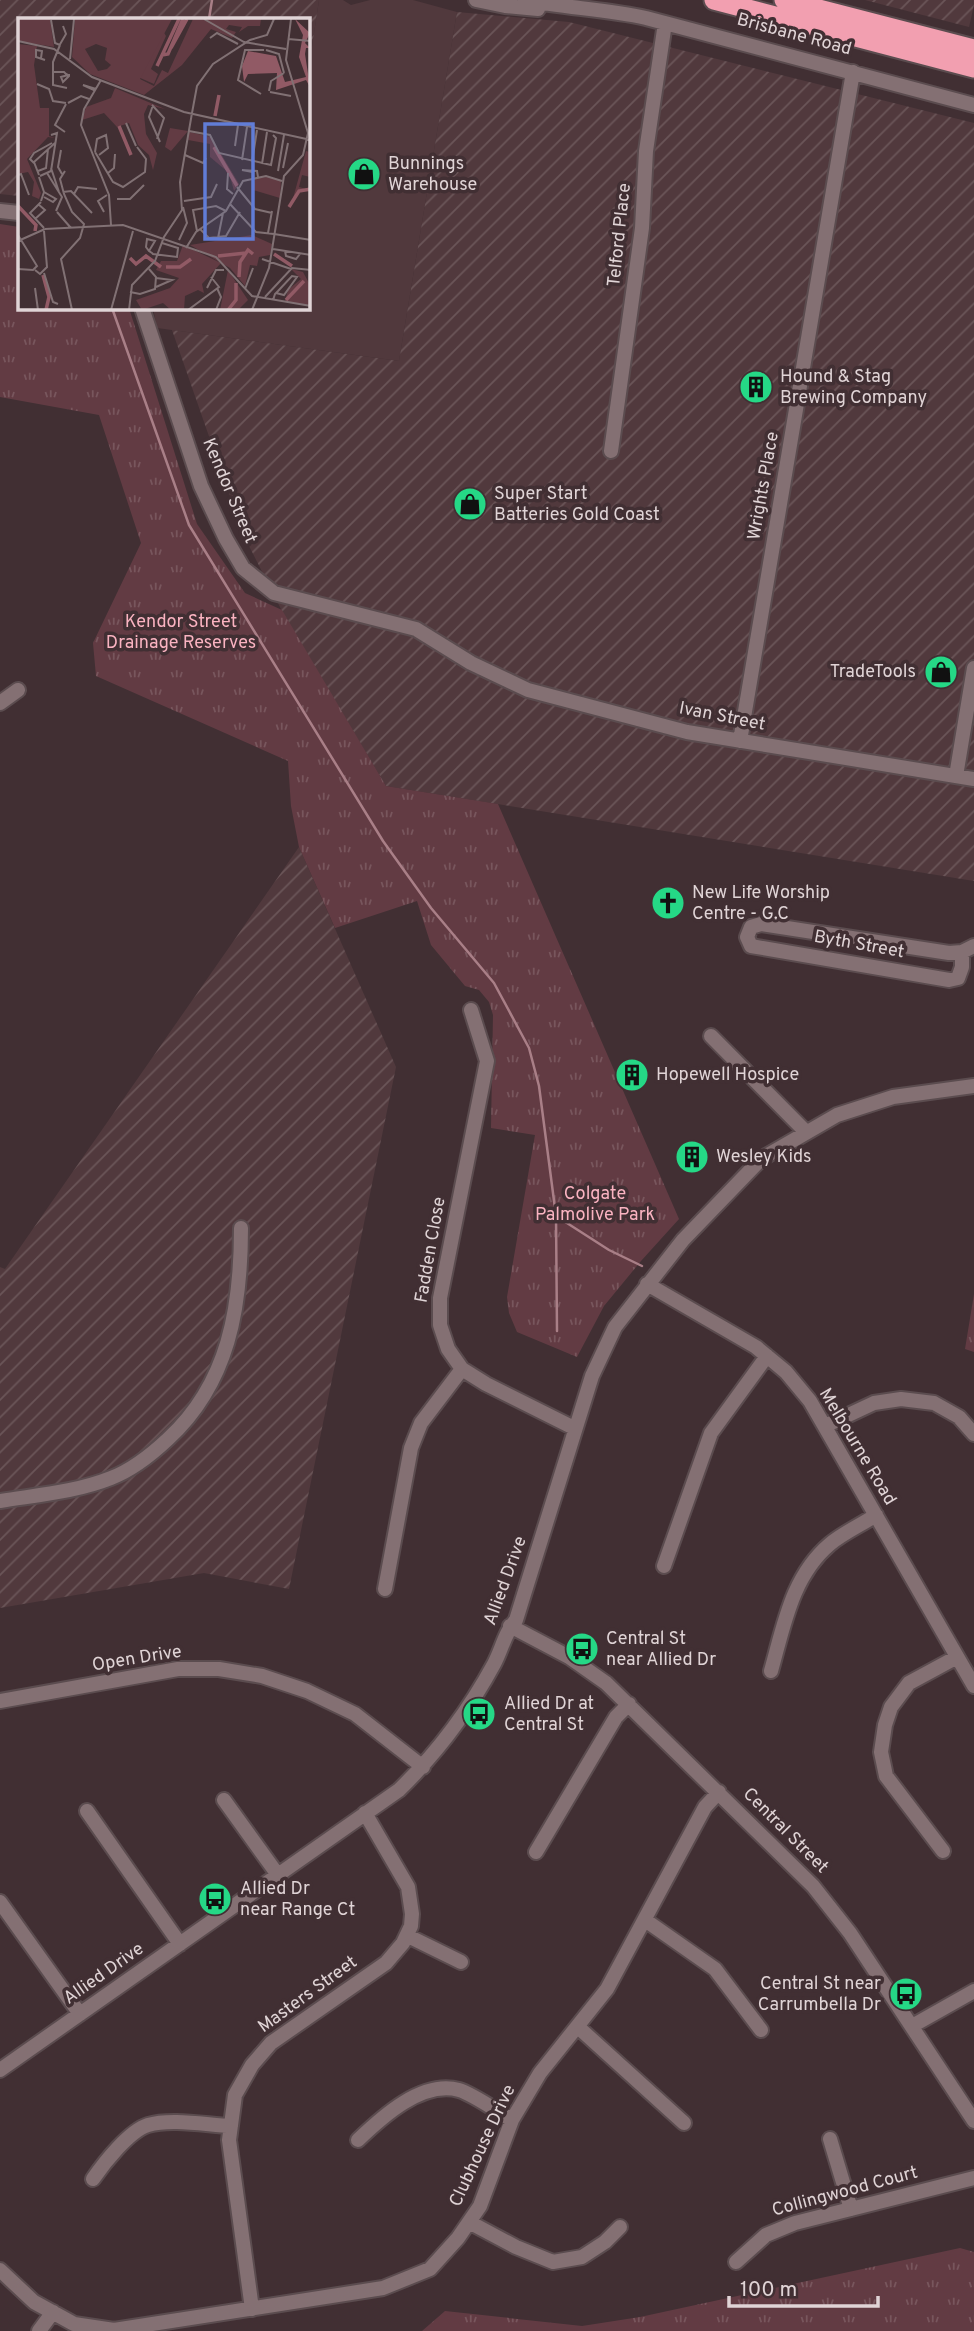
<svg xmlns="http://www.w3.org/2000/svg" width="974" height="2331" font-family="Overpass,sans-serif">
<defs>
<pattern id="industrial-furrows" width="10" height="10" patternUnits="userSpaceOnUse" patternTransform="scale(1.75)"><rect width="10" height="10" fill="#51393d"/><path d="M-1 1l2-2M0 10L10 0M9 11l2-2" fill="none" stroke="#6a5558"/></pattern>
<pattern id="park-tufts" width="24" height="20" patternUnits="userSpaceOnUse" patternTransform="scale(1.75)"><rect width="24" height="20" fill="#623b43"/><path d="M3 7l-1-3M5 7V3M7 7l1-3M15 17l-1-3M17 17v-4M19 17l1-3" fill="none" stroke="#78565d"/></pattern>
</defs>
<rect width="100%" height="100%" fill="#412f33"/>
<path fill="#51393d" d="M319,0h24l8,5 19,-5h43l44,12 -58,349 -242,-33 -4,-20h155v-261l4,-1z"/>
<path fill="url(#industrial-furrows)" d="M0,0h319l-7,46 -4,-1v-26h-289v177l-19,-2z
M865,0h109v5l-5,22z
M457,12l112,10 405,101v758l-588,-95 -101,-169 -42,-83 -71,-204 227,31z
M299,847l97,220 -107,522 -85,-16 -204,35v-341l5,2z"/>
<path fill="url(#park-tufts)" d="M0,224l19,3v81h110l68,216 48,69 37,17 104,176 112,18 181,415 -38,42 -37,45 -27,51 -60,-25 -8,-19 -2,-16 28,-162 -44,-7 2,-113 -4,-13 -10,-12 -14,-4 -34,-41 -14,-44 -82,27 -36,-81 -8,-41 -3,-45 -192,-85 -3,-33 48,-100 -42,-128 -99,-18z
M974,1294v58l-9,-3z
M960,2248l14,4v79h-552l23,-20 137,15 58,-9z"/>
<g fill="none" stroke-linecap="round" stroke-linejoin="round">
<path stroke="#a97f87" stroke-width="2.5" d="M209,19l3,-19
M112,308l77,217 194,316 48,67 63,75 35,65 10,38 17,130 53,34 33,16
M556,1216l1,115"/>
<defs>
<path id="minor" d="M476,0l29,6 33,3
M525,0c40,8 81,9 121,18l328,87
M0,211l19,2
M142,308l59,178 25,53 17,29 31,25 142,36 55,34 57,27 159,42 287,47
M611,451l31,-223 4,-77 19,-128
M0,703l18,-13
M740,741l113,-669
M956,776l18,-108
M962,952v15l-4,11 -9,2 -198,-34 -4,-9 4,-10 10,-3 188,29 13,-1 12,-6
M471,1010l16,51 -47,237v27l8,24 14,20 24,15 88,44
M711,1036l95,96
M647,1284l109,63 30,25 24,29 164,285
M825,1426l49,-23 27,-4 33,4 25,14 15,17
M0,1501c37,-6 76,-9 111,-23 21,-8 40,-23 57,-39 61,-56 73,-132 73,-211
M664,1566l47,-133 56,-77
M385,1589l26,-141 10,-25 41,-54
M510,1626l59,31 37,26 207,203 37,47 124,188
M771,1671c13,-46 21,-95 59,-127 13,-11 31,-19 46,-29
M0,1701l178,-32h41l43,7 45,15 48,23 68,53
M224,1800l54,75
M87,1811l93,133
M943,1851l-57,-75 -5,-24 4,-27 6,-18 18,-24 48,-26
M536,1852l80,-135 13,-13
M0,1902l80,112
M645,1920l70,49 46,61
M408,1936l53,26
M912,2026l62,-35
M578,2027l106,96
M0,2070l399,-280c38,-37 70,-80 95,-126 8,-15 11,-32 22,-44l76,-244 23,-49 68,-87 78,-81 76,-44 56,-18 81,-11
M830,2139l21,70
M358,2140c24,-23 64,-60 101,-50 14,4 39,22 53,30
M93,2179c11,-16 36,-48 55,-54 23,-7 59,0 83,1
M469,2222l47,25 37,15 29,-5 23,-15 15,-15
M736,2262l30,-27 29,-12 179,-45
M0,2270l34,32 40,22 40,6 269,-42 47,-19 28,-31 22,-32 32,-86 28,-47 67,-84 98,-182 14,-15
M252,2309l-23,-169 6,-45 17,-30 19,-22 115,-80 17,-20 8,-17 1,-12 -4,-27 -43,-74
M39,2331l14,-19"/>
<path id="highway" d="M714,0l260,68
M784,0l190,49"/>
</defs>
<use href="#minor" stroke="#5b4c4f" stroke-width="18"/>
<use href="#highway" stroke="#5b4c4f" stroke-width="23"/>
<use href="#minor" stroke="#847073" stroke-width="14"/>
<use href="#highway" stroke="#f29fb0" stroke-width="19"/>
</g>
<defs>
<symbol id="shop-disc" viewBox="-11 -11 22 22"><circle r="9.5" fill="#25d886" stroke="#412f33"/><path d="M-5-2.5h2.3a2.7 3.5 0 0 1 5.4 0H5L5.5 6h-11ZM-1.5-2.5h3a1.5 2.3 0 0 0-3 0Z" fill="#111"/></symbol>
<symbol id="building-disc" viewBox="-11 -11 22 22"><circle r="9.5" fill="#25d886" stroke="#412f33"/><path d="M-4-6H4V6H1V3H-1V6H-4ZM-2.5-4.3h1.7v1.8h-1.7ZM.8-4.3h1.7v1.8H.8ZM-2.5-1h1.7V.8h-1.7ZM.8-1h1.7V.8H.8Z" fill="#111"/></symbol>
<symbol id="church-disc" viewBox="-11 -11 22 22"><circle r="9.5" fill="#25d886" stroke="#412f33"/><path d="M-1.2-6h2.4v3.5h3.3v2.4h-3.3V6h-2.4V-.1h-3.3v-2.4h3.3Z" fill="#111"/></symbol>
<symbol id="bus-disc" viewBox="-11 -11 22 22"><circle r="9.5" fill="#25d886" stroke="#412f33"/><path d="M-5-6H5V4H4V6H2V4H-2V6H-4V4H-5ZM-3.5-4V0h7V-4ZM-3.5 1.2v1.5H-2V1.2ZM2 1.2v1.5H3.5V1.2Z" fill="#111"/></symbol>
</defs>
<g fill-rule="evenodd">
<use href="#shop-disc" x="345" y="155" width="38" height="38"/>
<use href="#building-disc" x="737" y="368" width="38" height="38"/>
<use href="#shop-disc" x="451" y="485" width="38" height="38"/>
<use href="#shop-disc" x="922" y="653" width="38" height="38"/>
<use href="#church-disc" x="649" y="884" width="38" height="38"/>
<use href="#building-disc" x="613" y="1056" width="38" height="38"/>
<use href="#building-disc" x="673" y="1138" width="38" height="38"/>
<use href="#bus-disc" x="563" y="1630" width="38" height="38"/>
<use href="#bus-disc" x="460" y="1695" width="38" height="38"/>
<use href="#bus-disc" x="196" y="1880" width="38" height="38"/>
<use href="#bus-disc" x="887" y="1975" width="38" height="38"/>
</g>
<g text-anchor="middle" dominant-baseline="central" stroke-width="7" stroke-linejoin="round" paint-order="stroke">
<g font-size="18" fill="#e0d4d6" stroke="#412f33">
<text transform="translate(794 35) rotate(15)">Brisbane Road</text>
<text transform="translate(620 235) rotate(-84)">Telford Place</text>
<text transform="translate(764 486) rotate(-80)">Wrights Place</text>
<text transform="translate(229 491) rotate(67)">Kendor Street</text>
<text transform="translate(722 717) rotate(11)">Ivan Street</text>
<text transform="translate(859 945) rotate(10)">Byth Street</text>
<text transform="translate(431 1250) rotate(-80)">Fadden Close</text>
<text transform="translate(857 1447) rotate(59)">Melbourne Road</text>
<text transform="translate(506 1581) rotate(-70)">Allied Drive</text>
<text transform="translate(137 1659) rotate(-9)">Open Drive</text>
<text transform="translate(785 1831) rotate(45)">Central Street</text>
<text transform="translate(104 1974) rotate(-35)">Allied Drive</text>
<text transform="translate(308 1995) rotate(-36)">Masters Street</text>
<text transform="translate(483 2146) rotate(-65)">Clubhouse Drive</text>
<text transform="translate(845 2192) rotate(-15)">Collingwood Court</text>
</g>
<g font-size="18" fill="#e0d4d6" stroke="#412f33" text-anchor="start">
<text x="388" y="164">Bunnings<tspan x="388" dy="21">Warehouse</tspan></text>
<text x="780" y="377">Hound &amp; Stag<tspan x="780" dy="21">Brewing Company</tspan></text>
<text x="494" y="494">Super Start<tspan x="494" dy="21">Batteries Gold Coast</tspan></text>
<text x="916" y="672" text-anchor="end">TradeTools</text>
<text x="692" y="893">New Life Worship<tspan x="692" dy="21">Centre - G.C</tspan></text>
<text x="656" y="1075">Hopewell Hospice</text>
<text x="716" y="1157">Wesley Kids</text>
<text x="606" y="1639">Central St<tspan x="606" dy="21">near Allied Dr</tspan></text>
<text x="504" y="1704">Allied Dr at<tspan x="504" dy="21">Central St</tspan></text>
<text x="240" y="1889">Allied Dr<tspan x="240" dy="21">near Range Ct</tspan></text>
<text x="881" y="1984" text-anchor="end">Central St near<tspan x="881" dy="21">Carrumbella Dr</tspan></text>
</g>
<g font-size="18" fill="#fab3c1" stroke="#412f33">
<text x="181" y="622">Kendor Street<tspan x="181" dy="21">Drainage Reserves</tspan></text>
<text x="595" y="1194">Colgate<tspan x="595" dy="21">Palmolive Park</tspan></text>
</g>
</g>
<g transform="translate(18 18)">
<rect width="292" height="292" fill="#412f33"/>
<path d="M152,110l18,3 -17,20 -6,-4zM165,227l38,18 -19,21 2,9 -6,-3 -13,6 -1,14h-13l-8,-7 -21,7 -6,-10 34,-12 9,-10 -23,-8 5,-9h16z" fill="#623b43"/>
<path d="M143,10l5,8 -15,33 7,5 -4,10 -16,-7zM0,26l19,2 -3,19 6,43h9v28l6,2 -7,-1 -21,22 14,34 -2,6 -7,-3 2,-14 -6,-10 -10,2z" fill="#623b43"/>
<path d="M0,1h32l4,28 -36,-6zM57,1h97l-32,60 14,7 8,-16 6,3 25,-54h68l-1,7h-12l-9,6 3,-5 -13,-2 -3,4 10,3 -4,6 -21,-9 -29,36 -38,30 -54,-21 -18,-17zM78,26l11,4 -2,12 6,5 -4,4 -9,2 -13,-22zM97,70l50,21 -17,-4 -4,9 2,20 11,19 -4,17 -4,-15 -11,-10 -9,-22 -12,4 -13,-14 -22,7 4,-13 25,-9zM171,114l22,5 28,47 -5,7 -5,-18 -19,-16v-13l-22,-4zM288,133l4,1v25l-8,-2 -3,12 11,3 -10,1 -8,11zM250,159l13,4 -1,17 -27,-8 2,-12zM234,217l20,9 -2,11 -11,2 -2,9 -7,-1 -5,21 -15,-18 -40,-23zM273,251l12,3 7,13v21l-25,-5 3,-11 13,-11zM210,252l20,30 -10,10h-18z" fill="#623b43" fill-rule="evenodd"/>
<path d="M277,1l15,14 -5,10 5,5h-4l-1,6 5,33 -4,-7 -30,10 1,-17 -29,1 -4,8 -2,-16 6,-15 28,5 9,26 21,-5 -7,-20 4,-22z" fill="#915a65"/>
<path fill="none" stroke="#915a65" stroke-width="3.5" d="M153,30l16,-29M144,37l6,-1 15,-35M139,48l22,-47M197,98l4,-21M101,108l12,29M196,129l23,39M0,188l18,19 -1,6M271,189l10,-16 12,-2M256,236l18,12M200,238l28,-3M112,240l6,6 10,-8 15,11M148,249h14l11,-8M25,257l6,22 -3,13M221,259l1,-15 8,-12 5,4M268,282l18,-19M210,292l8,-10v-17"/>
<path fill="none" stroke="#817174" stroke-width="2" d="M186,1l40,23 42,7M33,2l4,23 5,2M192,20l7,-5 21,11M270,21l23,2M0,23l36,8 38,28 92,35 127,28M42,27l-7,17v23l14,3M41,28l7,-12 -3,-8M248,32l13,4 5,19M23,40l1,-7 -6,-1v7l9,3M52,41l4,-40M34,54h12l2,2 2,1h1v1l-6,6 -2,-5 7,-2M83,62l-17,29 -3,16 28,70 2,30M19,66l12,5 4,12 13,2M76,72l-11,-5 13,4M251,73l2,-10 13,-8M252,74l21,4M243,76l-23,-14 7,-30h19M50,85l13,-7 8,3M134,87l12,13 -7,21M135,87l-4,12 11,25M174,95l5,-27 16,-22 37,-24 17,-5 7,-16M108,105l10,23M171,113l21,4 9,18 52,12 5,-27 -3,-3M47,114l-10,-7 11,-21M217,128l3,-21M43,132l-3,17 4,7M77,134l18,30 10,5 22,-15 1,-13 -9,-12M77,134l2,-13 9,-4 2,13 -9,7M167,137l18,8 3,-5M224,142l5,-33M234,144l5,-32M16,145l-4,-4 4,-6 18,-10M244,146l5,-32M33,150l8,24M265,150l5,-25M20,153l8,-3 2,-19M47,153l-5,8 4,15 8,18 12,12 -4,14 -19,21 11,51M235,153l-1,1 -10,-2 15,1 1,6M260,153l6,-36M29,155l15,24 -6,14M90,155l6,-5 1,-14M210,155l-1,16 6,5M0,157l3,-1 8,21M21,157l-5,-13 21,-19M22,158l11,-5 6,-38 -6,2M21,159l5,15 -3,9M219,169l18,22 17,4M45,174l8,-1 21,22M56,176l4,-7 19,2M26,179l9,5 3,-3 -12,-7M99,181h13l14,-14M166,183l27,-4 6,-13M23,184l-11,11 14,15M212,186l26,28 18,2M39,194l14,16M86,194l-6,-11 9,-6M17,201l10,-9 -7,-6M27,211l78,-4 93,32 36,39 59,10M182,211l9,9 17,-2 14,-24M179,213l-4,-21 23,-4 10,5M250,215l4,-22M256,216l37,6M0,217l19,31 -4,4 -15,-1M200,220l5,-25M161,222l8,-17 -4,-16M0,223l27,-12M168,230l10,-16 30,-21 17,-30 23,-5 16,5M255,231l38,6M131,233l6,-10 -8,-2 -1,8 3,4 3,2 1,1 24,3 1,-9 -16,-5M267,233l1,5 10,3 4,-5M244,241l29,10M17,252l5,4 7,-7 -3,-36M26,255l9,29 5,2M138,269l16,-7 -16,-2M17,270l3,22M189,270l9,-18h8M227,271l8,-21M112,274l10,2 15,-5 1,-12 -7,-8M247,279l27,-29 19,2M255,282l2,-6 3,-3 14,-15 5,1 -13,18 -8,-2M93,292l22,-79M111,292l3,-25 23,-24 9,-24 18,-27 -2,-28 12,-69M170,292l31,-23 -8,-10M198,292l5,-13 -4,-9M234,292l17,-42 15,-92 19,-21 5,-22 -22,-73 5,-41"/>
<path fill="#617dd7" fill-opacity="0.15" stroke="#617dd7" stroke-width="3.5" d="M187,106h48v115h-48z"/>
<rect width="292" height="292" fill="none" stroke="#e0d4d6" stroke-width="3.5"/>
</g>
<path d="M729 2296v10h149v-10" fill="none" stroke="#e0d4d6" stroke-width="3.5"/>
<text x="740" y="2296" font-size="21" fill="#e0d4d6" stroke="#412f33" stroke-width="5" paint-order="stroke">100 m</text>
</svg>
